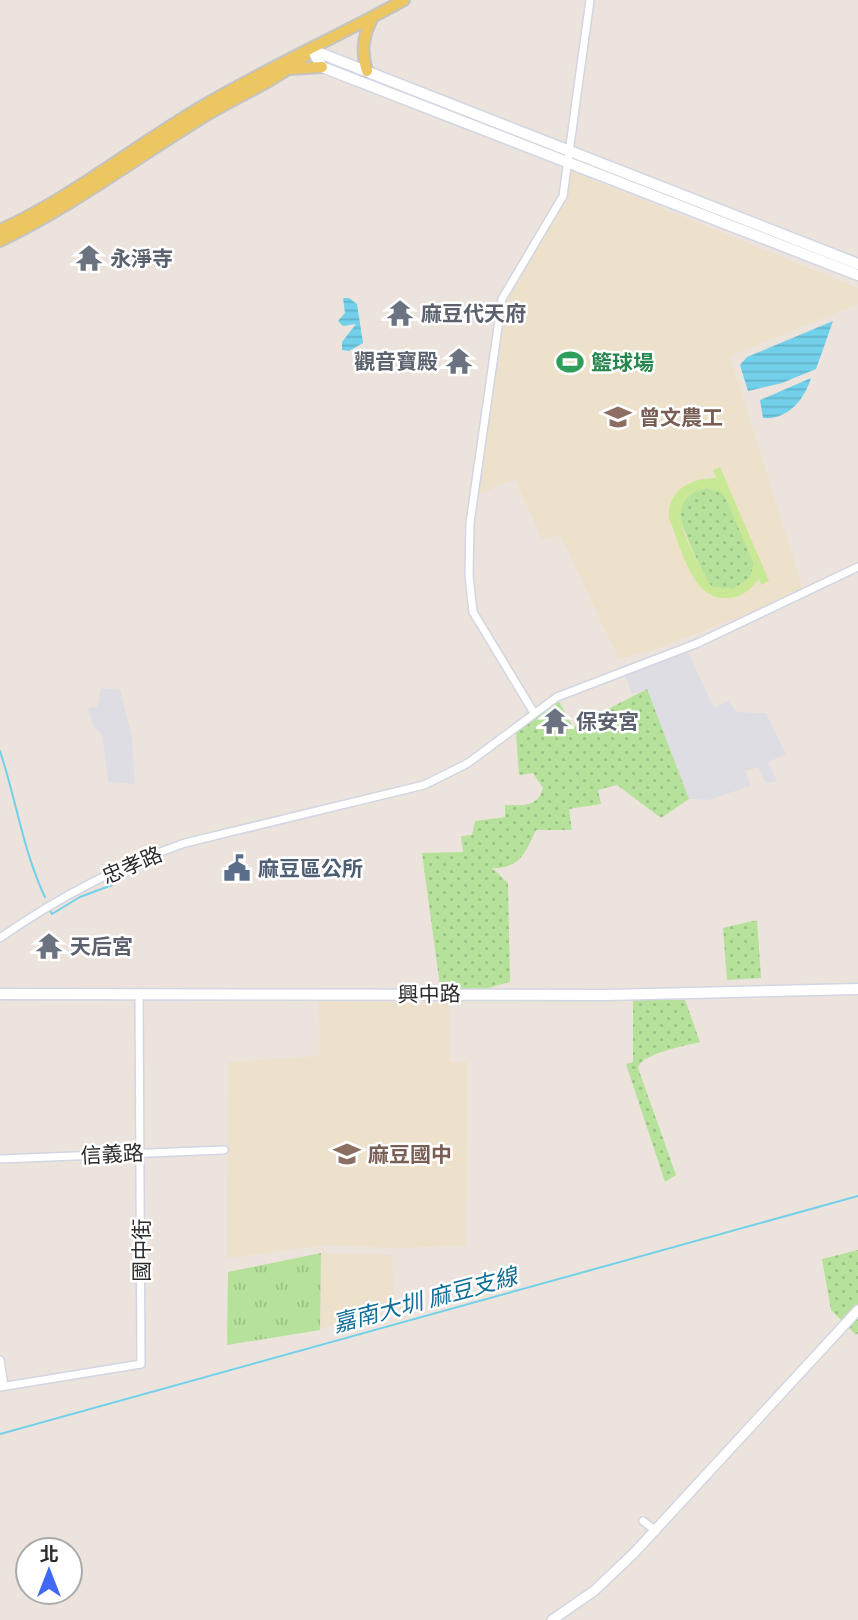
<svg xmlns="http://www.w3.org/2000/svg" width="858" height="1620" font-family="'Space Grotesk','Noto Sans TC',sans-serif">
<defs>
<pattern id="grass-dots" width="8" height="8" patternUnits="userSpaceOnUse" patternTransform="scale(1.75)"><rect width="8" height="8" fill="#b5e19a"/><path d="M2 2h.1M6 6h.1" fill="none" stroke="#9cc185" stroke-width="1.8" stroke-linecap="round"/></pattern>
<pattern id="park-tufts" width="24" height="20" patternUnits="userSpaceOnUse" patternTransform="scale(1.75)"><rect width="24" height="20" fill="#b5e19a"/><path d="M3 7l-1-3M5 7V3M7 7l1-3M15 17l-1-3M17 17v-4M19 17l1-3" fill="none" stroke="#9cc185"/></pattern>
<pattern id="water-rules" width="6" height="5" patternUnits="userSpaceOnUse" patternTransform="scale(1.75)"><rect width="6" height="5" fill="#72d0eb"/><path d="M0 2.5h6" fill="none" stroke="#63b3ca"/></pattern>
</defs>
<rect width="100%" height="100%" fill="#ece4dc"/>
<path fill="#dfdde4" d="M688,652l26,56 14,-7 9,11 29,1 20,41 -18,8 9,19 -11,2 -8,-16 -13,4 6,15 -43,14 -19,-1 -42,-110 -15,5 -7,-19z
M101,688l19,2 12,47 3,47 -27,-2 -6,-48 -9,-8 -5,-18 9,-1z"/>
<path fill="#ede1cc" d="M571,171l287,117v16l-128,52 74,236 -151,58 -34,9 -59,-124 -18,4 -27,-60 -40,17 28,-190 60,-110z
M319,1001l130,2 1,59h17l-1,184 -74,2 -65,-3 -100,13 1,-196 92,-6z
M321,1253l71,2 2,53 -74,21z"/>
<path fill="url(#grass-dots)" d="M707,488l15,4 4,6 28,66 -4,14 -17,11 -21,-2 -4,-5c-7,-15 -33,-64 -28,-77 5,-12 16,-14 27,-17z
M647,689l42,110 -28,19 -44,-33 -19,5 3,14 -32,5 3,21h-36c-11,23 -15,38 -44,38l16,15 2,99 -68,19 -20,-148 41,-1 -2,-16 11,-1 3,-14 30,-4v-12c18,0 32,3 38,-17l-10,-15 -14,2 -3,-42 42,-33 15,27z
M757,920l4,58 -34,2 -4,-52z
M633,1000h52l15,42c-15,4 -58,11 -62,26l38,107 -11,7 -39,-118 7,-2z
M858,1250v83l-2,2 -25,-25 -9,-51z"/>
<path fill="url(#park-tufts)" d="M321,1253l-1,77 -93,15 1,-73z"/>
<path fill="#c9e896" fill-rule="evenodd" d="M720,467l49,114 -8,4 -2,-6c-9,11 -18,19 -32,19 -36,2 -46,-52 -58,-80 -2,-28 22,-40 47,-40l-3,-8zM707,488l14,4 5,6 28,66 -4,14 -17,11 -21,-2 -4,-5c-14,-32 -53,-82 -1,-94z"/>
<path fill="url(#water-rules)" d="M343,298h6l8,6 6,39 -14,8 -7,-1v-8l14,-18 -13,2 -5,-5 7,-8z
M833,321l-17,48 -34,14 -34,8 -8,-26 7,-8z
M811,378c-7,22 -23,42 -48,40l-3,-18z"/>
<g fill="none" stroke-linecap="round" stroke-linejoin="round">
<path stroke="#72d0eb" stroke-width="2" d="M0,751c16,48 23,100 45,146
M49,908l3,6 28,-17 32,-12
M0,1434l858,-238"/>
<defs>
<path id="minor" d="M534,713l-61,-101 -4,-37 1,-52 32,-224 61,-103 27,-196
M0,938c57,-40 118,-72 185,-95l239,-58 44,-22 89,-66 141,-54 160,-76
M0,1159l224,-9
M0,1360l4,26
M0,1387l141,-23 -2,-371
M643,1521l13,10"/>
<path id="tertiary" d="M552,1620l42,-29 41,-39 223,-242"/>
<path id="secondary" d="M312,50l10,17 536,208
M312,50l546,214
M0,994l607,1 251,-6"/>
<path id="primary" d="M290,69l32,-2
M367,71c-6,-20 -4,-36 6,-54
M0,230c71,-32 133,-83 201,-123 66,-39 136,-70 203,-107
M0,241c73,-35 136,-83 205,-125 33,-20 71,-35 100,-60"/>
</defs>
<use href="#minor" stroke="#d2d5e2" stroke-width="10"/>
<use href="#tertiary" stroke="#d2d5e2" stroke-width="12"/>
<use href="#secondary" stroke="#d2d5e2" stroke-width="13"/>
<use href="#primary" stroke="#c3c3c3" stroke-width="14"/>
<use href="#minor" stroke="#fff" stroke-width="7"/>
<use href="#tertiary" stroke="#fff" stroke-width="9"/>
<use href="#secondary" stroke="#fff" stroke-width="10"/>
<use href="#primary" stroke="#ecc660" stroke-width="10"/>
</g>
<defs>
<symbol id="temple-bare" viewBox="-9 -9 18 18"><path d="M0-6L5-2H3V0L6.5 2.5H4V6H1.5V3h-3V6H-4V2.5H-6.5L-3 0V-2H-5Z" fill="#6b7280" stroke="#fff" stroke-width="2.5" paint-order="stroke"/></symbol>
<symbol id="stadium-bare" viewBox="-9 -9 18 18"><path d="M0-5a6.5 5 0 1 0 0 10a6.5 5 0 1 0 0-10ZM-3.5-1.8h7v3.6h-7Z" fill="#2e9e5b" stroke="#fff" stroke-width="2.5" paint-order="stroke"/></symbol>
<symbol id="university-bare" viewBox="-9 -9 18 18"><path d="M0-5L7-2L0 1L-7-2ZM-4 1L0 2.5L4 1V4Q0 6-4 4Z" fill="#8d6e63" stroke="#fff" stroke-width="2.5" paint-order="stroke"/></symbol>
<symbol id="civic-bare" viewBox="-9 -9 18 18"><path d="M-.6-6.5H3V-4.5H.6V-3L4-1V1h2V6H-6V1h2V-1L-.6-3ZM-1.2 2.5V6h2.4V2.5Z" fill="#5c6f8a" stroke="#fff" stroke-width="2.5" paint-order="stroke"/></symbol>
<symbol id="school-bare" viewBox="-9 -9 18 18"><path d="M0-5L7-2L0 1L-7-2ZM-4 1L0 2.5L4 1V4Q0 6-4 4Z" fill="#8d6e63" stroke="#fff" stroke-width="2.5" paint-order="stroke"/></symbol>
</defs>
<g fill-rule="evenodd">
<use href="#temple-bare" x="70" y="239" width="38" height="38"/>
<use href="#temple-bare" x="381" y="294" width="38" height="38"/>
<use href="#temple-bare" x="440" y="342" width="38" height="38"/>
<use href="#stadium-bare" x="551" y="343" width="38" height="38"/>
<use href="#university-bare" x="599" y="398" width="38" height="38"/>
<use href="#temple-bare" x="536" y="702" width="38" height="38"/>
<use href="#civic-bare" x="218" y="849" width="38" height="38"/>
<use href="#temple-bare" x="30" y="927" width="38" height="38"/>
<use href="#school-bare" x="328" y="1135" width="38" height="38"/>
</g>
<g text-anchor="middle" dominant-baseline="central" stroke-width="5" stroke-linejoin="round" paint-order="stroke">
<g font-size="21" font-weight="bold" fill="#5b616d" stroke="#fff" text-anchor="start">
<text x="110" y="258">永淨寺</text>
<text x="421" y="313">麻豆代天府</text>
<text x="438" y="361" text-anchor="end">觀音寶殿</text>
<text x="576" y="721">保安宮</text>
<text x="70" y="946">天后宮</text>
</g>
<g font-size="21" font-weight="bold" fill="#27864d" stroke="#fff" text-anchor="start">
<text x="591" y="362">籃球場</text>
</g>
<g font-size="21" font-weight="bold" fill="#785e54" stroke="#fff" text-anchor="start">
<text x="639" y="417">曾文農工</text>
<text x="368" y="1154">麻豆國中</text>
</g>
<g font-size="21" fill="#2a2a2a" stroke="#fff">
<text transform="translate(132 865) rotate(-23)">忠孝路</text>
<text transform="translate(429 994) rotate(-1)">興中路</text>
<text transform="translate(112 1154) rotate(-3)">信義路</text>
<text transform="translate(141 1250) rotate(-90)">國中街</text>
</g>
<g font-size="21" font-weight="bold" fill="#4e5e75" stroke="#fff" text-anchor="start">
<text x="258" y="868">麻豆區公所</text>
</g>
<g font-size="23" font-style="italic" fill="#116e97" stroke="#fff">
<text transform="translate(425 1300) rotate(-15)">嘉南大圳 麻豆支線</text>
</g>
</g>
<g transform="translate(49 1571)"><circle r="33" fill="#ffffff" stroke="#aaaaaa" stroke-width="2"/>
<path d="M0-5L12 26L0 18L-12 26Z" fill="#406af5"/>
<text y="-10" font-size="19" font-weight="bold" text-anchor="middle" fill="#2a2a2a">北</text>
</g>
</svg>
